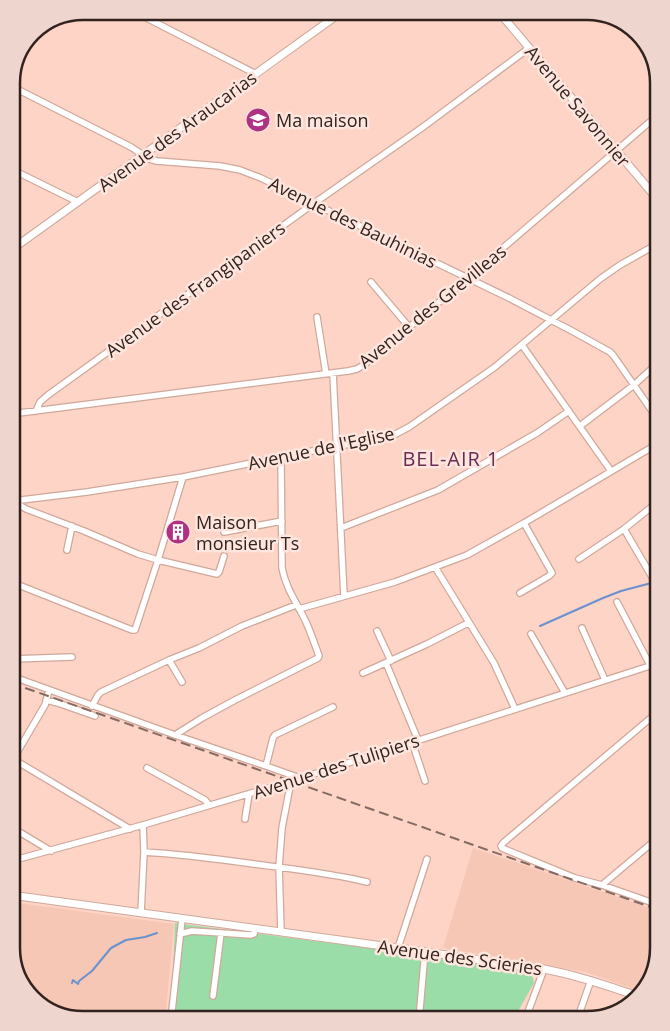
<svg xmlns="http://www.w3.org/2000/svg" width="670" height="1031" font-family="'Open Sans',sans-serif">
<rect width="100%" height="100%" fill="#fdd4c6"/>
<path fill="#f7c7b6" d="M473,848l186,63v37l-10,36 -8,8 -55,-20 -143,-24z
M11,902l163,22 -9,96h-86l-32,-10 -26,-26 -10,-36z"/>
<path fill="#9bdda8" d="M175,923l335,43 22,9 2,8 -21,37h-342z"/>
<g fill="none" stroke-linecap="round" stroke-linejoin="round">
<path stroke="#6a92cf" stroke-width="2" d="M540,626l63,-28 18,-7 38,-10
M72,983l1,-3 5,4 1,-3 13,-10 19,-23 15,-8 19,-3 12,-4"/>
<defs>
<path id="minor" d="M133,11l123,63
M11,86l120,61 18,12 8,2 63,5 20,4 21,8 248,120 65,34 36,20 3,3 46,66
M11,169l67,33
M371,282l38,45
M317,317l9,57
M522,345l89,126
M333,373l11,223
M36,411l4,-9 8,-7 265,-191 110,-77 106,-79
M11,414l337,-43 9,-2 8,-5 103,-86 191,-164
M580,426l54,-41 25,-23
M13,501l74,-9 96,-15 98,-20 111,-21 17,-9 86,-60 105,-88 20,-14 39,-22
M13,501l13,8 58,22 54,23 20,6 59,14 2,-2 5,-16
M341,528l97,-38 99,-57 32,-22
M624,529l35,60
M224,532l58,-11
M67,550l5,-24
M579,559l45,-30 35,-28
M435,567l59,96 21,46
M11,582l121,48h3l23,-70 25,-83
M520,593l29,-17 3,-3 -28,-50
M617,602l33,63
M299,609l96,-27 72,-27 57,-32 135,-80
M582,628l23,52
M377,631l14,30
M531,634l34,59
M11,659l61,-2
M169,660l13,22
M386,663l32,77
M363,673l64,-29 41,-21
M11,676l164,59 91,31 34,12
M46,700l12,3 37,13
M92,706l6,-11 3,-3 68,-32 30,-12 43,-22 54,-21
M175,735l27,-17 33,-18 83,-42 1,-2c-4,-11 -8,-23 -13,-34 -9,-19 -20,-33 -24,-54l-1,-111
M412,742l13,39
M13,759l117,70
M12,761l33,-56 4,-15
M266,766l7,-28 2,-3 58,-28
M147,768l58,32 4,5
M245,819l4,-25
M11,827l40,24
M144,852c37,2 74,7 110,12 38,5 76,9 113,18
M11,861l132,-36 149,-44 367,-118
M602,885l57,-48
M659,905l-57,-20 -27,-7 -73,-30 -1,-2 2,-3 156,-132
M141,913l3,-61 -1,-27
M281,932l-2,-65 3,-39 9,-47
M180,934l12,-3 59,4 3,-1 1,-6
M398,948l29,-89
M213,996l8,-63
M171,1020l11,-101
M419,1020l6,-69
M525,1020l19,-51
M577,1020l14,-40"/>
<path id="tertiary" d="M498,11l161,190
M11,250l332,-239
M11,895l387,53 146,21c32,6 62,16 93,27"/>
</defs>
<use href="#minor" stroke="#cfa89b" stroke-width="8"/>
<use href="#tertiary" stroke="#cfa89b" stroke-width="9"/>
<use href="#minor" stroke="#fff" stroke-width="5.5"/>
<use href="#tertiary" stroke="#fff" stroke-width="7"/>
<path stroke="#846a62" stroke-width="2" stroke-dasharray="10 5" stroke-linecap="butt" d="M11,683l648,227"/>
</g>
<defs>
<symbol id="school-disc" viewBox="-11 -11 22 22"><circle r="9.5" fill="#af3282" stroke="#fee5dd"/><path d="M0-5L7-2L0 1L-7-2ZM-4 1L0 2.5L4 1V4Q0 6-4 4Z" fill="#fff"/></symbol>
<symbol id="building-disc" viewBox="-11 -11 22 22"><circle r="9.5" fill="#af3282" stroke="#fee5dd"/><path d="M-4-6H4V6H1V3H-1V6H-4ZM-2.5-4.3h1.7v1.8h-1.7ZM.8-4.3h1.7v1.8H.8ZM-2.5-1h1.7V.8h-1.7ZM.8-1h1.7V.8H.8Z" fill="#fff"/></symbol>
</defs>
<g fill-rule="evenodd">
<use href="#school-disc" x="244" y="106" width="28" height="28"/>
<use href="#building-disc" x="164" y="518" width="28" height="28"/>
</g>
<g text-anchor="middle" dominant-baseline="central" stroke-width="5" stroke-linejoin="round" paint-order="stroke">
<g font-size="18" fill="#32231e" stroke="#fee5dd">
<text transform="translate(578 106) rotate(50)">Avenue Savonnier</text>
<text transform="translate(177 131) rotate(-36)">Avenue des Araucarias</text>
<text transform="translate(353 222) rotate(26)">Avenue des Bauhinias</text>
<text transform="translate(195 289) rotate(-36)">Avenue des Frangipaniers</text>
<text transform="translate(432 306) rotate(-39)">Avenue des Grevilleas</text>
<text transform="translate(321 448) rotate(-12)">Avenue de l'Eglise</text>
<text transform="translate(336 766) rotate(-18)">Avenue des Tulipiers</text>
<text transform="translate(460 957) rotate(8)">Avenue des Scieries</text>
</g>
<g font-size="18" fill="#32231e" stroke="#fee5dd" text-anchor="start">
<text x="276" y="120">Ma maison</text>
<text x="196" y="522">Maison<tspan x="196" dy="21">monsieur Ts</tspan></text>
</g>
<g font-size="20" letter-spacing="1" fill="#6a2c52" stroke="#fee5dd">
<text x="451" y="458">BEL-AIR 1</text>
</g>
</g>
<path d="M0 0H670V1031H0ZM83 20H587A63 63 0 0 1 650 83V948A63 63 0 0 1 587 1011H83A63 63 0 0 1 20 948V83A63 63 0 0 1 83 20Z" fill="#eed5ce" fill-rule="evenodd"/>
<path fill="none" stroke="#32231e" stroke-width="2.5" d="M83 20H587A63 63 0 0 1 650 83V948A63 63 0 0 1 587 1011H83A63 63 0 0 1 20 948V83A63 63 0 0 1 83 20Z"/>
</svg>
